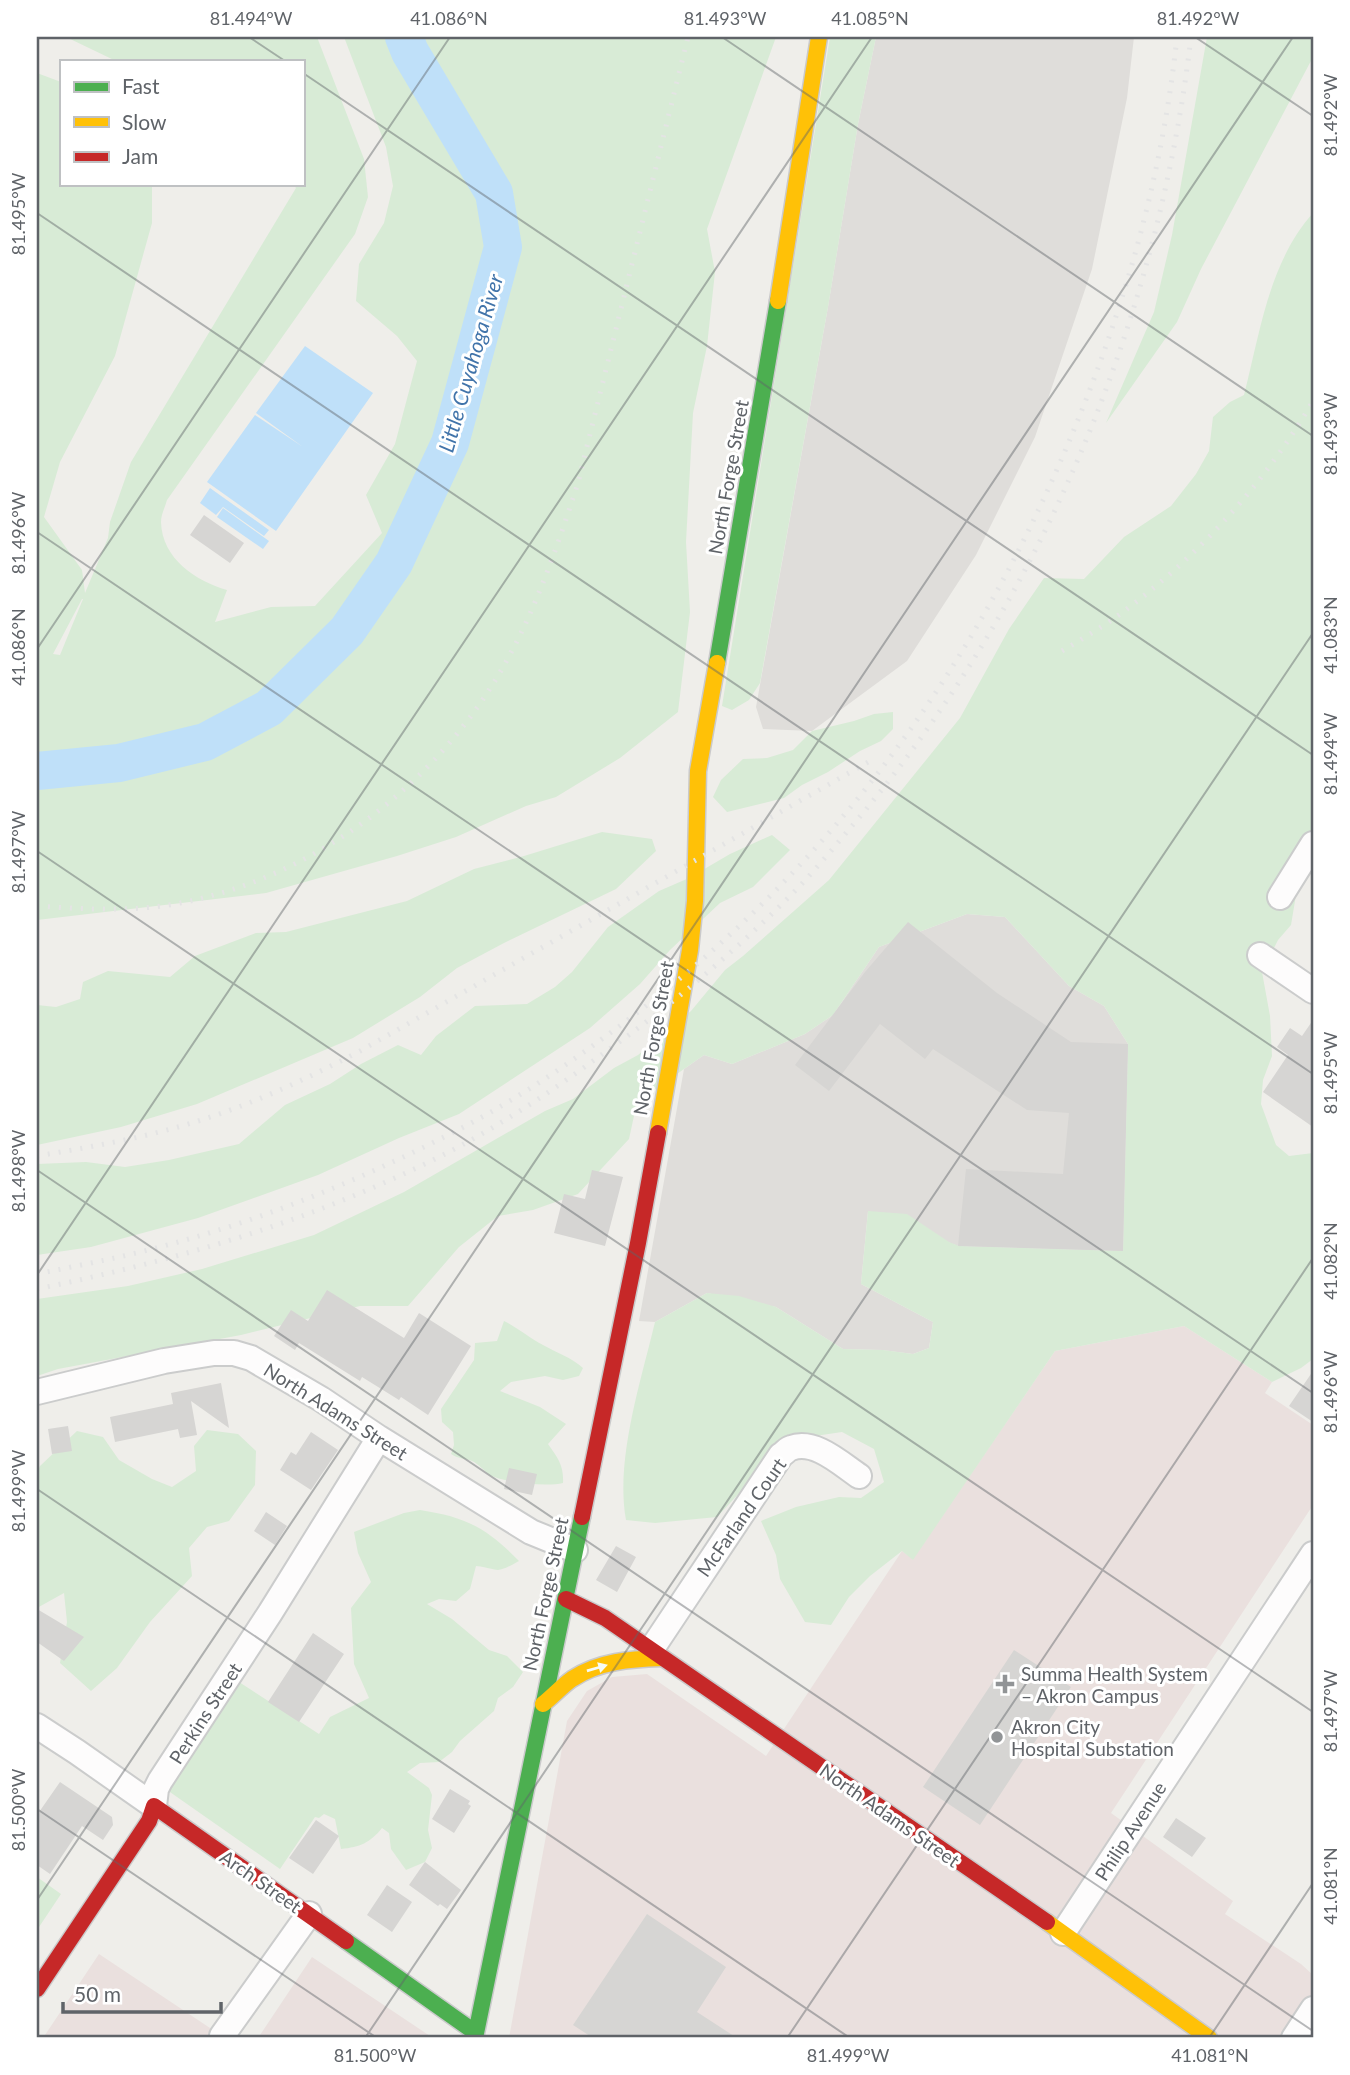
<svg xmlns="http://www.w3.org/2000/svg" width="1350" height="2075" font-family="Lato,sans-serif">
<rect width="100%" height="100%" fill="#efeeea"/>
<path fill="#dfddda" d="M876,37h258l-7,61 -35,171 -57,168 -59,118 -69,106 -95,70 -49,-2 -7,-22 72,-400 30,-183z
M967,914l38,3 64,69 35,20 24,38 -5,207 -165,-5 -90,-35 -7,73 72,38 -4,26 -16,6 -31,-4 -39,-1 -67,-42 -69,-14 -52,29 -16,-1 45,-252 20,-14 28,9 73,-30 28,-19 46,-68z"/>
<path fill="#eae0de" d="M1184,1326l88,56 -7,11 48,32v80l-202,308 122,88 -8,13 76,50 12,11v63h-804l58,-317 20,-30 25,-14 35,-3 119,82 136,-205 11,8 142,-208z
M99,1954l126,84h-182z
M312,1957l121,81h-175z"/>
<path fill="#d8ebd6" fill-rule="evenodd" d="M66,37h251l47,122 4,38 -13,37 -188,266c-2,7 -6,15 -6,22 1,37 35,59 66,68l-12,32 56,-15 44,-1 67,-73 -16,-38 29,-51 22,-83 -20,-25 -41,-35 3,-37 25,-41 9,-37 -7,-39 -42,-110h432l-69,192 8,43 -8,74 -14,67 -7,129 4,70 -12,100 -58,46 -64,39 -30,9 -70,31 -59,19 -131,37 -229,27v-847l24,9v102h91v39l-37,133 -55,106 -16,55 38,53 3,23 23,-55 2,-16 21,-60 165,-274 -3,-4h10v-123h-187zM83,599l-23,56 -7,-1 29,-55z
M830,37h46l-18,87 -30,183 -68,376 -11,17 -17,10 -10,-4z
M1207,37h106v20l-112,212 -24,53 -71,101 48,-111 18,-77z
M1313,213v619l-9,15 -13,78 -13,15 -16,32 8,44 2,40 -9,24 -2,24 15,41 13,11 24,-3v206l-12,9 -29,14 -88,-56 -129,25 -142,209 -11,-9 -32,25 -21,21 -18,28 -26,-3 -25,-43 -4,-24 -15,-34 35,-14 43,-10 22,1 23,-16 -10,-33 -32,-17 -27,4 -32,10 -66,71 -62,6 -29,-3c-11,-60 15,-139 29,-198l52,-29 32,3 37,11 67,42 40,1 30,4 16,-6 4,-26 -72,-38 7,-73 39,3 42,28 10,4 164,5 5,-207 -24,-38 -35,-20 -64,-69 -38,-3 -88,33 -46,68 -28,19 -73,30 -28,-9 -67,47 -8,37 -51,55 -45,16 -35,6 -39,31 -51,59h-48l-119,29 -183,34 -21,7v-77l91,-13 74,-17 112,-34 90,-43 141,-81 28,-12 41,-31 24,-13 53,-44 34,-41 18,-14 86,-76 131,-162 49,-89 35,-51 40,1 40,-42 47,-31 25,-32 13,-23 4,-34 17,-15 14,-7c16,-62 25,-133 69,-182z
M893,712v17l-12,12 -21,10 -32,21 -26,13 -18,13 -57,14 -14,-15 8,-17 22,-21 24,-1 26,-8 19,-19 42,-10 20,-7z
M602,832l50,7 4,12 -40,38 -112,54 -47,25 -37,29 -67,41 -156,66 -76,23 -84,18v-140l19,2 24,-8 3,-17 25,-11 62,6 25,-21 61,-23 30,-1 121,-31 67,-32 50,-13z
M772,835l18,15 -37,37 -33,16 -50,47 -30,34 -50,44 -131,86 -60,24 -81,37 -120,43 -107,29 -54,8v-91l49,-2 39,5 44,-7 70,-16 46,-39 45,-21 31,-20 37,-19 23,10 15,-19 39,-30 52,-2 28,-17 17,-15 36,-45 51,-36 30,-13 41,-24z
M504,1321c14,7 25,17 39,24 14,8 28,12 40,23l-4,8 -16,4 -18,-4 -34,6 -11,9 40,16 26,17 -18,20c10,14 16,22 15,39 -16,4 -58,0 -73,-8 -6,-4 -11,-11 -18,-14 -8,-3 -14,-2 -21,-7l3,-9 -1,-13 -11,-10 -1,-13 33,-49 1,-17 22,-2z
M207,1430l31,4 18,17 -1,34 -26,36 -22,6 -18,21 3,28 -42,46 -33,46 -26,23 -31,-28 7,-41 -3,-29 -27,15v-136l3,-6 37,-35 26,6 16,23 33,19 20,8 24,-16 -2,-25z
M420,1510c46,7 67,18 99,51 -25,14 -18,8 -43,5l-6,23 -14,12 -17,-2 -12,5 25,15 37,31 18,6 16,16 -10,15 -15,11 -4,13 -34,30 -8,11 -13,10 -19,1 -13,9 22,16 3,7 -4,35 4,18 -7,14 -19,8 -15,-21 -2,-16 -7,-5c-12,15 -22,19 -41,21l-6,-30 -11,-5 -5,4 -4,-1 -35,52 -113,-79 72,-108 80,52 11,-17 39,-19 -15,-34 -3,-56 20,-26 -13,-29 -4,-21 50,-19z
M37,1877l24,17 -24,36z"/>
<path fill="#bfe0f9" d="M305,346l68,47 -97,138 -69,-49 48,-67 48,32 -47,-34z
M210,488l59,42 -5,6 -41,-29 -7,8 -16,-12z
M223,508l46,33 -6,8 -46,-32z"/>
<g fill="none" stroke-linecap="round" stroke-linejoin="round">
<path stroke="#bfe0f9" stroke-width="38" d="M37,771l82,-8 86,-21 64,-34 78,-77 47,-68 56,-120 53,-196 -9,-54 -84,-141 -6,-15"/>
</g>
<path fill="#d6d5d3" d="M204,515l40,28 -14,20 -40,-28z
M908,922l89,71 74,49 57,2 -5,207 -165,-5 8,-77 97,5 6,-61 -42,-3 -94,-61 -8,10 -45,-35 -51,67 -34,-26 70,-93z
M1313,1020v107l-50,-35 25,-37 -11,-8 13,-19 12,8z
M592,1170l31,7 -18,69 -51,-13 10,-39 21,5z
M327,1290l77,48 15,-25 52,33 -43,69 -27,-18 -2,3 -37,-23 -2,4 -61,-38 -4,7 -21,-14 17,-26 17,11z
M1313,1371v51l-24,-16z
M221,1383l8,45 -38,-27 6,34 -17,3 -2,-9 -63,13 -5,-25 63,-13 -2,-11z
M68,1426l4,25 -20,3 -4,-25z
M311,1432l27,18 -27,40 -31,-20 11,-18 5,3z
M509,1468l28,6 -5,21 -28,-6z
M266,1512l21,14 -12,19 -21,-14z
M616,1546l20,11 -19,35 -21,-12z
M37,1609l47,28 -20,24 -27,-19z
M313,1633l31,21 -45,68 -31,-20z
M1014,1650l57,37 -91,138 -57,-38z
M60,1782l52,35 1,8 -10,15 -21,-14 -32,48 -13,-9v-50z
M450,1789l20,12 -2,3 3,2 -17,27 -22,-14z
M1176,1818l30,20 -14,19 -29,-20z
M316,1820l23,16 -26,38 -24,-16z
M425,1862l36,28 -14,19 -7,-5 -2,2 -29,-21z
M387,1885l25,17 -20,30 -25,-17z
M647,1914l79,53 -29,45 40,26h-144l-20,-13z"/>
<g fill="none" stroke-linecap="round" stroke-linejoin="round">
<defs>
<path id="street" d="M1280,897l33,-53
M1260,955l53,36
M37,1392l127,-31 50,-8h20l17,5 70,41 58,39 152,94 44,18
M651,1650l130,-195c4,-2 6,-6 10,-7 24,-9 50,16 68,28
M37,1726l40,26 77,54 2,-17 4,-8 110,-168 109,-175
M1063,1933l250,-379
M222,2036l87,-122
M1294,2038l19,-29"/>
<path id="fast" d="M717,663l61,-362
M346,1941l130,92
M475,2038l107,-521"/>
<path id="slow" d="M778,301l41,-264
M658,1133l32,-183 5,-49 3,-130 19,-108
M543,1704c10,-8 19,-18 29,-25 27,-18 59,-20 90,-21
M1047,1922l162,116"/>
<path id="jam" d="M582,1517l56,-274 20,-110
M566,1599l39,19 442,304
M37,1989l112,-168 5,-15 192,135"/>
</defs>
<use href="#street" stroke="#cbcccc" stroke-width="28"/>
<use href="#fast" stroke="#cacacb" stroke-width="19"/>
<use href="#slow" stroke="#cacacb" stroke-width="19"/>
<use href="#jam" stroke="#cacacb" stroke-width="19"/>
<use href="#street" stroke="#fdfcfc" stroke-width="24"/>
<use href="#fast" stroke="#4caf50" stroke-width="16"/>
<use href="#slow" stroke="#ffc107" stroke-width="16"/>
<use href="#jam" stroke="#c62828" stroke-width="16"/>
<path stroke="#e4e4e4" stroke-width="5" stroke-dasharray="2 9" stroke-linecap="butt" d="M1062,651c18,-11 37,-22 54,-34 79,-57 148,-132 197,-216
M37,906c45,3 92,6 138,-2 139,-25 264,-120 332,-244 31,-56 51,-116 71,-177l110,-446
M37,1156c47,-8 95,-16 141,-29 64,-18 123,-45 182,-76l510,-290
M37,1274c38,-8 77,-15 115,-25 102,-26 202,-66 296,-114 68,-34 130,-77 190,-123 210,-161 354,-370 449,-615 45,-115 77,-237 90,-360
M37,1289c141,-29 271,-67 400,-131 60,-30 117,-68 171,-108 65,-46 126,-98 182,-154 26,-26 49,-55 73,-83 181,-219 295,-494 328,-776"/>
</g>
<defs><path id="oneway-solid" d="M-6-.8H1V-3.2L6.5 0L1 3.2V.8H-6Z" transform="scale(1.75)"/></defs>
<use fill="#f6fbf6" href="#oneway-solid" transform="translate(597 1668) rotate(-16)"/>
<path fill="none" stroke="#5f6368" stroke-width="2" stroke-opacity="0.45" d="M249,37l36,24M722,37l591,399M1195,37l118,79M303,73l1010,682M37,213l1276,861M37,532l1276,861M37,649l413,-612M37,851l1276,861M37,1170l1276,861M37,1275l835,-1238M37,1489l813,549M37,1809l340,229M37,1900l1256,-1863M365,2038l948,-1405M787,2038l526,-780M1209,2038l104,-155"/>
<g fill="#919496" stroke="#fff" stroke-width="2.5">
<path d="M1001.5 1673.5h7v7h7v7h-7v7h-7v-7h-7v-7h7z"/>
<circle cx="997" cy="1737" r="7"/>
</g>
<g text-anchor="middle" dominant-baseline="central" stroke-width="6" stroke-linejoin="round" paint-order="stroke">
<g font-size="19" fill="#5f6368" stroke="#fff">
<text transform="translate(728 477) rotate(-80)">North Forge Street</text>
<text transform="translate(653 1038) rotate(-80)">North Forge Street</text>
<text transform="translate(336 1411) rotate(32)">North Adams Street</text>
<text transform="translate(741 1517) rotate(-55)">McFarland Court</text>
<text transform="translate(545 1594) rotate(-78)">North Forge Street</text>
<text transform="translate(205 1713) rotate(-57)">Perkins Street</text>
<text transform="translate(890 1815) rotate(35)">North Adams Street</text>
<text transform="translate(1130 1831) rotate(-57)">Philip Avenue</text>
<text transform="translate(261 1881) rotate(35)">Arch Street</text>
</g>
<g font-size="19" fill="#5f6368" stroke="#fff" text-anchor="start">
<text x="1021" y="1673">Summa Health System<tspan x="1021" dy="22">– Akron Campus</tspan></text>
<text x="1011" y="1726">Akron City<tspan x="1011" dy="22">Hospital Substation</tspan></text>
</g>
<g font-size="21" font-style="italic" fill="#4174aa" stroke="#fff">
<text transform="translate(470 363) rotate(-74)">Little Cuyahoga River</text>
</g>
</g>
<rect width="1350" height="2075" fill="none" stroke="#ffffff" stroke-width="77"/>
<rect x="60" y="60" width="245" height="126" fill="#ffffff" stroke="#bfc1c3" stroke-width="2"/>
<rect x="74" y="82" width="35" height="10" fill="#4caf50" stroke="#bfc1c3" stroke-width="2"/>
<text x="122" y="94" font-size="21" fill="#5f6368">Fast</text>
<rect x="74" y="117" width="35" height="10" fill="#ffc107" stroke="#bfc1c3" stroke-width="2"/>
<text x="122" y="130" font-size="21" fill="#5f6368">Slow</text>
<rect x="74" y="152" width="35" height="10" fill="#c62828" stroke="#bfc1c3" stroke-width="2"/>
<text x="122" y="164" font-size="21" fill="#5f6368">Jam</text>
<path d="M63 2002v10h158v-10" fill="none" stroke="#5f6368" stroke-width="3.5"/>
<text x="74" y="2002" font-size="21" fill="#5f6368" stroke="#ffffff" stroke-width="5" paint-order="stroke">50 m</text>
<rect x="38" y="38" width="1274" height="1998" fill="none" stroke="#5f6368" stroke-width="2.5"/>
<g font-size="18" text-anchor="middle" fill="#5f6368">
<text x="251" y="25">81.494°W</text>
<text x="449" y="25">41.086°N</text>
<text x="725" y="25">81.493°W</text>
<text x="870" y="25">41.085°N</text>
<text x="1198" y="25">81.492°W</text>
<text transform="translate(1331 115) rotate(-90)" y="6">81.492°W</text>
<text transform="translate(19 214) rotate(-90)" y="6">81.495°W</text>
<text transform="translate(1331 434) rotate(-90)" y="6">81.493°W</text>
<text transform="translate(19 533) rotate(-90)" y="6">81.496°W</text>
<text transform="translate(1331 635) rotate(-90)" y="6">41.083°N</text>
<text transform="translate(19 647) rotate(-90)" y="6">41.086°N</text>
<text transform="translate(1331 754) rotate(-90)" y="6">81.494°W</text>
<text transform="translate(19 852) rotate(-90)" y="6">81.497°W</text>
<text transform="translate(1331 1073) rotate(-90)" y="6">81.495°W</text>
<text transform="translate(19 1171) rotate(-90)" y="6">81.498°W</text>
<text transform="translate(1331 1261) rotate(-90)" y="6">41.082°N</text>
<text transform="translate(1331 1392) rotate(-90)" y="6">81.496°W</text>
<text transform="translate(19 1491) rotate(-90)" y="6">81.499°W</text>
<text transform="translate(1331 1711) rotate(-90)" y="6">81.497°W</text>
<text transform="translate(19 1810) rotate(-90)" y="6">81.500°W</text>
<text transform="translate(1331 1886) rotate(-90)" y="6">41.081°N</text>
<text x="375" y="2062">81.500°W</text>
<text x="848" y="2062">81.499°W</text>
<text x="1210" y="2062">41.081°N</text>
</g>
</svg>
